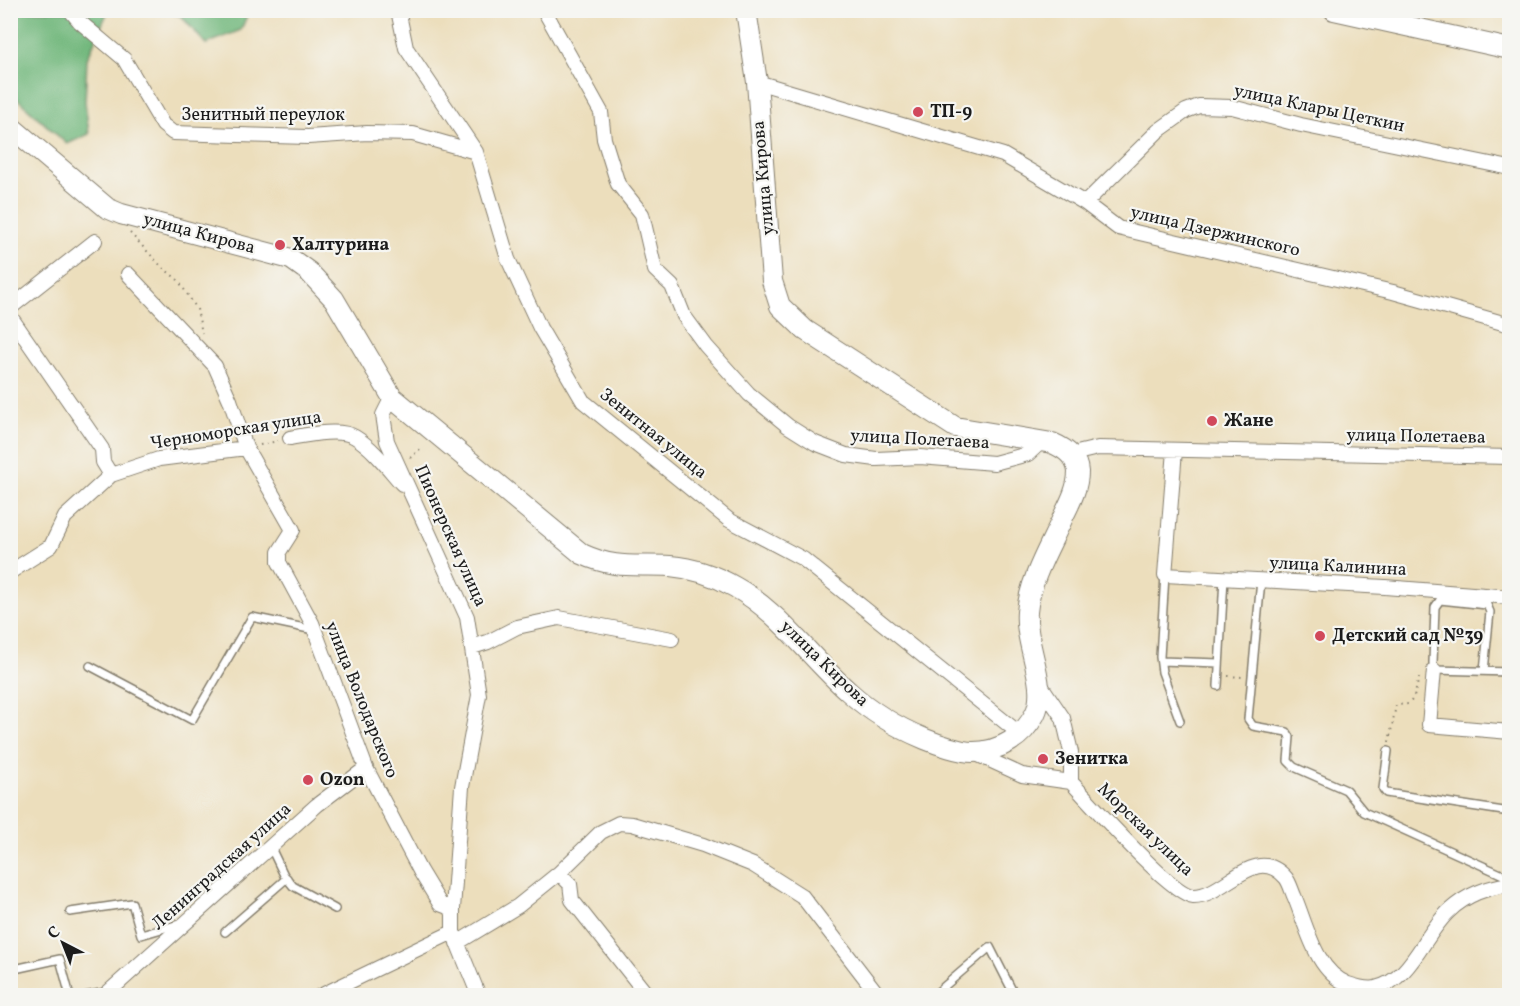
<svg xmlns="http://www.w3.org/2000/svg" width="1520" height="1006" font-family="Vollkorn,serif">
<rect width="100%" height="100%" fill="#f6f6f2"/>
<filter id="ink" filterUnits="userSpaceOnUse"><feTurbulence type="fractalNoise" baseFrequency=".0167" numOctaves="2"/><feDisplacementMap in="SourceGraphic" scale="12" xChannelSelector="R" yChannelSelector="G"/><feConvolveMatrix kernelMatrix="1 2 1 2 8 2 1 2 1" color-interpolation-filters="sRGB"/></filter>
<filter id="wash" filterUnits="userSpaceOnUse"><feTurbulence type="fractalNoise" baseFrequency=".008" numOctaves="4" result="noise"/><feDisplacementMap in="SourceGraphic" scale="24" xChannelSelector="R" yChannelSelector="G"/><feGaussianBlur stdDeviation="1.35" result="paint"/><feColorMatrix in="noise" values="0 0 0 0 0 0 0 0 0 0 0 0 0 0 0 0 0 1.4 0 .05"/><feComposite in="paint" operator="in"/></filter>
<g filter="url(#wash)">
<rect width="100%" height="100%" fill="#ecdebc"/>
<path fill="#71b77c" stroke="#466a4c" stroke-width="1.5" d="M10,11h98l-21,48 -2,43 4,32 -22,10 -56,-51z
M165,11h84l-8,19 -35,14 -25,-28z"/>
</g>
<g filter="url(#ink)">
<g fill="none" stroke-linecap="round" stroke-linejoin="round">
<defs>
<path id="lane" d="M1165,575l-5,82 2,15 18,49
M1261,580l-13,139 5,7 34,6 3,5 -2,24 6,6 52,23 18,22 139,63 7,9
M1161,661l58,2
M1433,663l2,-56 5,-7 47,5 3,7 -6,59
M90,666l102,54 60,-103 62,13
M1434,670l76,2
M1218,686l6,-108
M1388,751l-5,38 3,4 124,19
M271,848l13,27 9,11 42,23
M70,912l62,-9 9,32 38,-11
M225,932l62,-54
M10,970l50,-11 10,37
M85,996l21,-4
M933,996l57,-49 24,47"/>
<path id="street" d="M70,10l10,12 44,37 39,66 10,8 135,4 59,-4 46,1 63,18
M398,10l8,38 70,104 32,107 32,69 43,73 146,119 74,39 217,175
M544,10l57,102 3,27 14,45 24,30 13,56 17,16 12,30 22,30 43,48 39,32 27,17 31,12 30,4 44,-2 74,6 34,-9 14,-13
M757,82l246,73 82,48 33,25 275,64 117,33
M1085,203l73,-72 28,-20 13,-5 33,1 69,18 209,43
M128,274l87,92 15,34 16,48 47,82 -14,22v10l33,61 54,145 54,103 20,33 13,5v23l26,64
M10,308l85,-67
M10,316l92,133 1,13 8,13
M392,397l-9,18 4,26 80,176 12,78 -17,92 -9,122
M290,438c17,-3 50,-10 65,-1 18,11 33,31 47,47
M1175,450l-10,125 220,12 125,10
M1072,457l9,-5 17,-4 412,9
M10,572l41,-26 14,-29 46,-42 48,-16 87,-11
M472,647l16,-5 29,-15 42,-9 113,21
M1434,670l-5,55 81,7
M1040,684l23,34 8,34v30c19,20 101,113 122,114 32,1 62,-54 93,-18 4,5 6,14 9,20 12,29 21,74 53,86 9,3 18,6 27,4 37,-8 48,-53 74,-77 18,-17 37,-23 61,-27
M974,753l48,22 49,7
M559,873l42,-41 18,-9 13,1 71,21 50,20 49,31 77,100
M457,943l61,-37 41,-33 11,11 2,16 76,96
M104,996l213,-191 49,-37
M320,996l133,-64"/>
<path id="secondary" d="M1334,10l176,39
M10,126l97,82 14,6 170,45 18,13 25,27 58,98 190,157c35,16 53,10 88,12 23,2 46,10 65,21 45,25 75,71 113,104 23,21 48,36 77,48 12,5 35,13 48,13 27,0 50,-15 62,-38 14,-28 -11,-70 -8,-102 3,-34 24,-67 37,-97 7,-14 14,-28 14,-43 -1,-15 -14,-24 -26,-29l-97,-16 -150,-97 -25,-24 -8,-25 -15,-199 -11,-72"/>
</defs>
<use href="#lane" stroke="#847d6c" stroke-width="10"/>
<use href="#street" stroke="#847d6c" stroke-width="16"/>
<use href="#secondary" stroke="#847d6c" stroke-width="22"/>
<path stroke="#847d6c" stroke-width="2" stroke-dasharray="1.5 4.5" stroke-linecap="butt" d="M130,233l32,34 16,13 19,29 5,24
M260,445l18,-4
M410,458l11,-10
M1228,676l15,1
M1389,742l7,-37 13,-1 5,-7 5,-19"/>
<use href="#lane" stroke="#fff" stroke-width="7"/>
<use href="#street" stroke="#fff" stroke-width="14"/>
<use href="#secondary" stroke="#fff" stroke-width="20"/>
</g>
</g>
<g fill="#d1495b" stroke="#f6f6f2" stroke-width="2">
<circle cx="918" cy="112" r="6"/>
<circle cx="280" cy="245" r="6"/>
<circle cx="1212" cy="421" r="6"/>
<circle cx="1320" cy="636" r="6"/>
<circle cx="1043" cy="759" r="6"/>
<circle cx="308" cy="780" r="6"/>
</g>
<g text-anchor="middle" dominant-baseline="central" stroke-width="4.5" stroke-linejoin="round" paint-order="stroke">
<g font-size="18" fill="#1c1c1c" stroke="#f6f6f2">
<text transform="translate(1319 109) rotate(12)">улица Клары Цеткин</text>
<text x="263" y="115">Зенитный переулок</text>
<text transform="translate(764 178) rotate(-95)">улица Кирова</text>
<text transform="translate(1215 232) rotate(13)">улица Дзержинского</text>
<text transform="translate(199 234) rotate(15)">улица Кирова</text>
<text transform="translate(236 431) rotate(-9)">Черноморская улица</text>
<text transform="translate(653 434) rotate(39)">Зенитная улица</text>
<text transform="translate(1416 437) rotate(1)">улица Полетаева</text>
<text transform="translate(920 440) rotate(3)">улица Полетаева</text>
<text transform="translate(450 536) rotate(66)">Пионерская улица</text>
<text transform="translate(1338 567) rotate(3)">улица Калинина</text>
<text transform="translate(824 664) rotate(44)">улица Кирова</text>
<text transform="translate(361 700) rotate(68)">улица Володарского</text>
<text transform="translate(1145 830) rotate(44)">Морская улица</text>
<text transform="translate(222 867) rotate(-42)">Ленинградская улица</text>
</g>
<g font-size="18" font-weight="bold" fill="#1c1c1c" stroke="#f6f6f2" text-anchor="start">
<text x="930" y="112">ТП-9</text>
<text x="292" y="245">Халтурина</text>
<text x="1224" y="421">Жане</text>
<text x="1332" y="636">Детский сад №39</text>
<text x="1055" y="759">Зенитка</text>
<text x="320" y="780">Ozon</text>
</g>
</g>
<rect width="1520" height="1006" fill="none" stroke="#f6f6f2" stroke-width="36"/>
<g transform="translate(63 943) rotate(318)" stroke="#f6f6f2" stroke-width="4.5" paint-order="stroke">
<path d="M0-4.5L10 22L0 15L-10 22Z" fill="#1c1c1c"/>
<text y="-9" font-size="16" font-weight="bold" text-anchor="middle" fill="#1c1c1c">С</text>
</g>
</svg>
